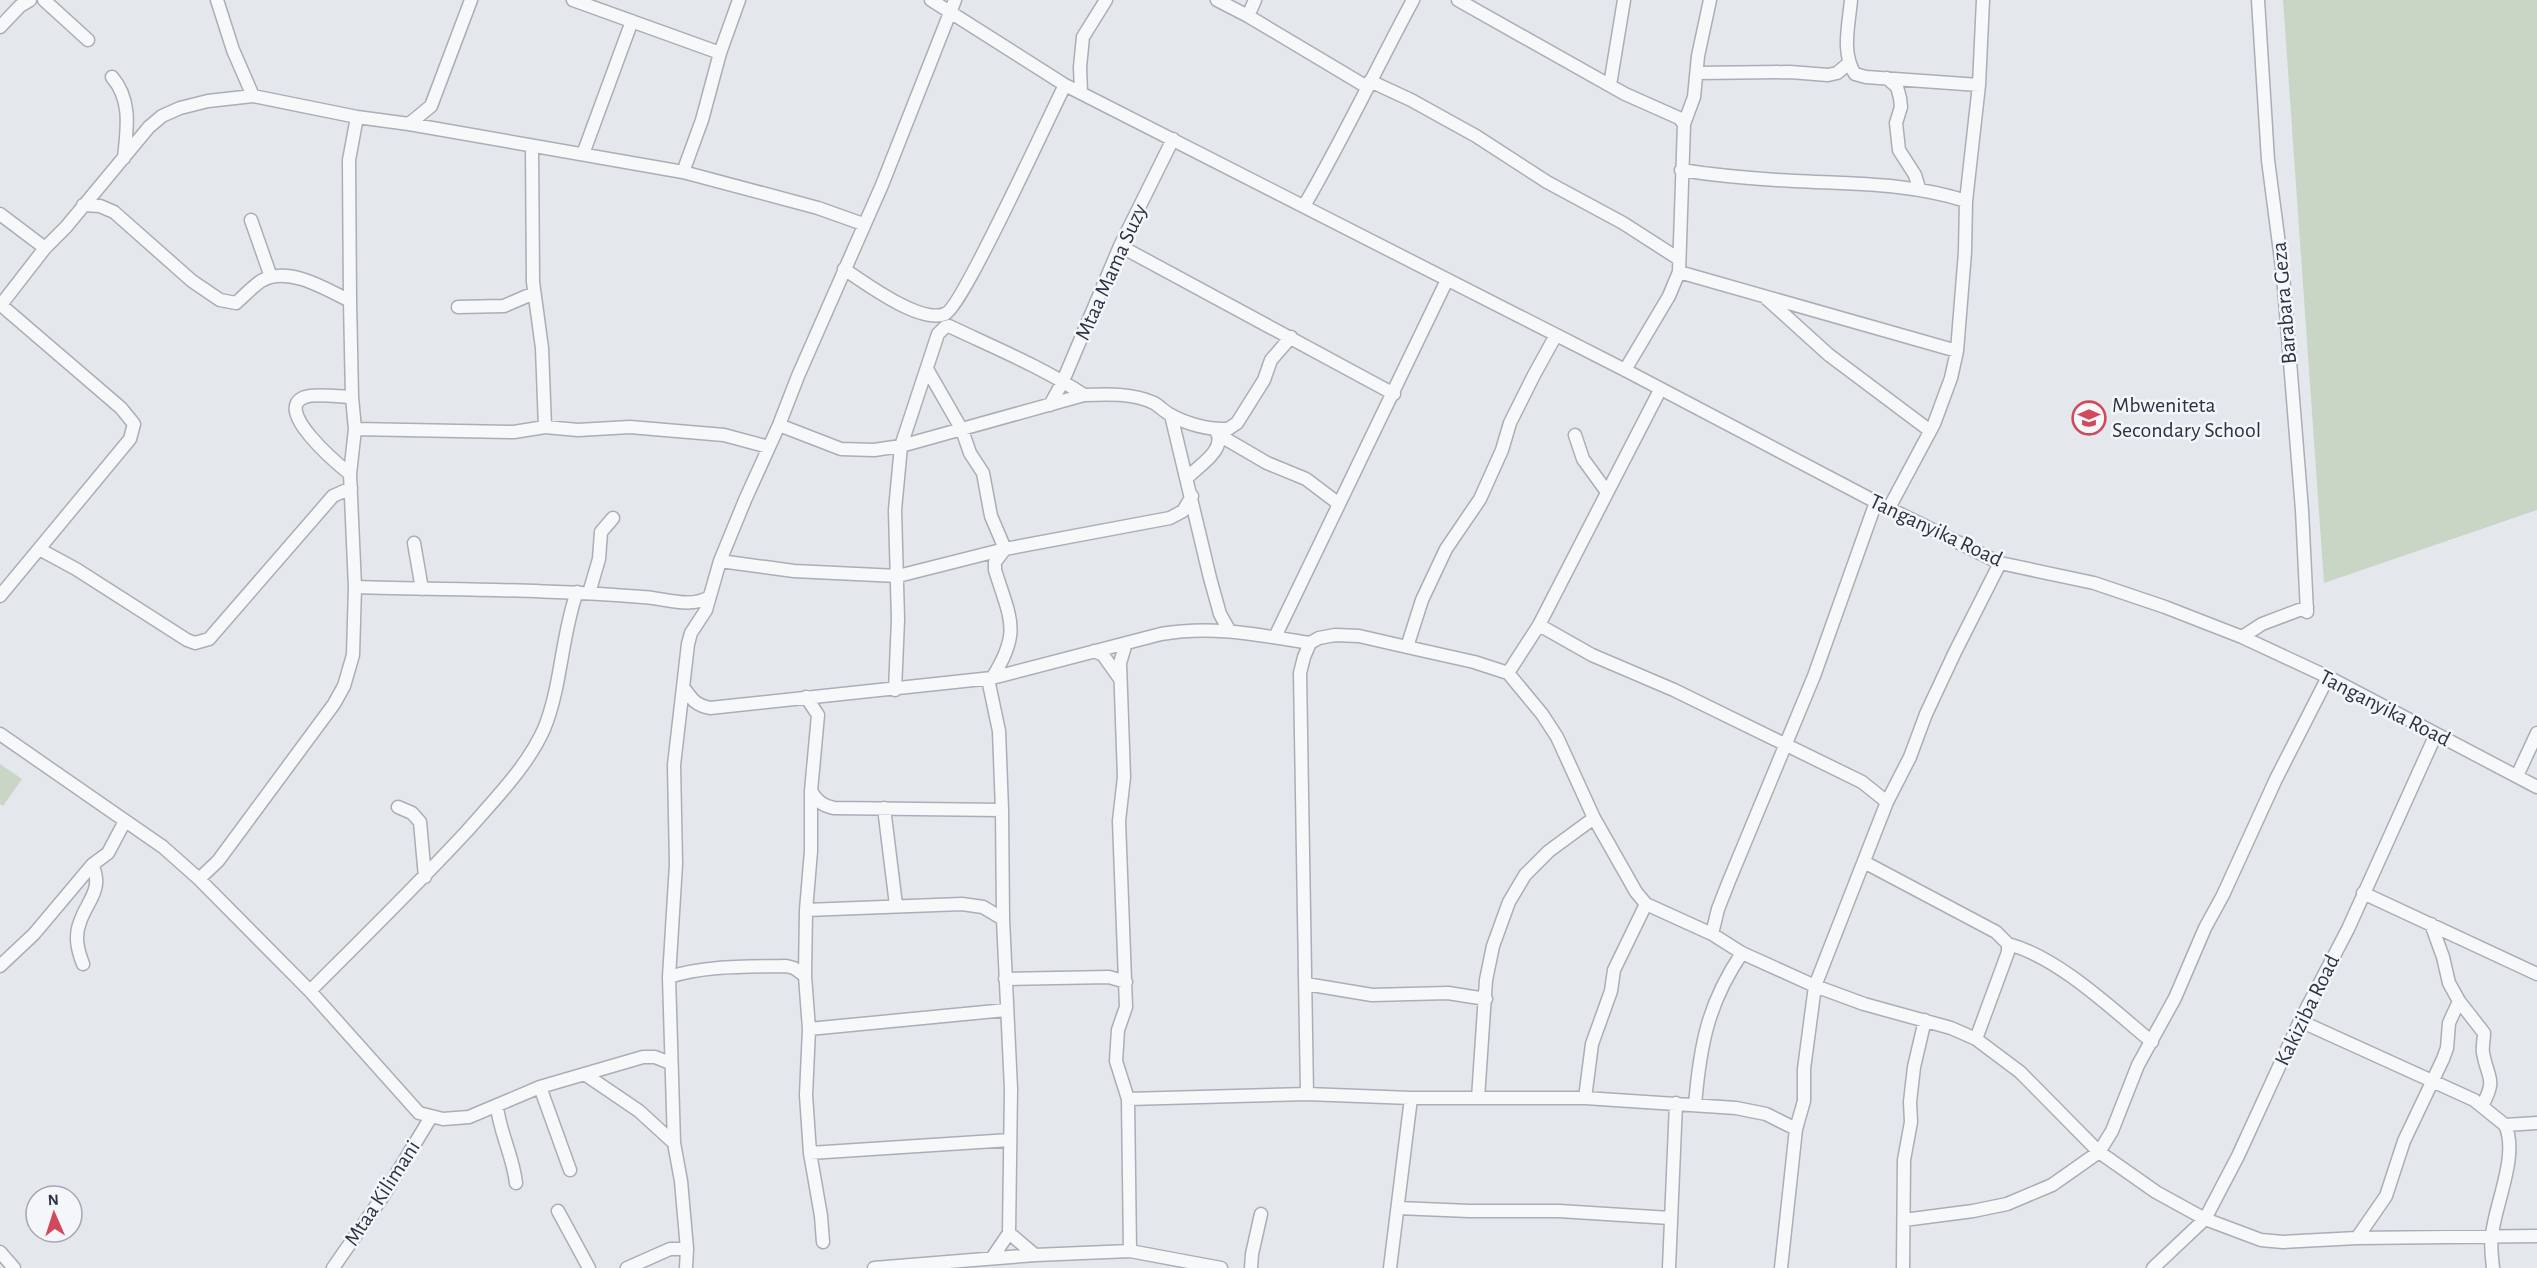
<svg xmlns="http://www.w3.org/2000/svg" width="2537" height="1268" font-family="'Alegreya Sans',sans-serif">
<rect width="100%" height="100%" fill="#e4e7ec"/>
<path fill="#c9d6c5" d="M2283,0h254v510l-213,73z
M0,764l22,15 -19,27 -3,-2z"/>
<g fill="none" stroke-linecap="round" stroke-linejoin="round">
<defs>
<path id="minor" d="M44,0l44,40
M217,0l16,50 20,46
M573,0l147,53
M931,0l134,85 560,285 251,132 124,61 94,20 71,24 77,30 86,40 209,110
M1217,0l31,16 119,71
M1458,0l167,94 54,24 5,6 -5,148 -10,24 -44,74
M1851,0c-2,24 -10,53 4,74l11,3 113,8
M2258,0l10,160 15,115 19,235 5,102
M1248,16l7,-16
M0,27l20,-21 10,-6
M1697,73l93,-1 38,3 9,-2 11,-9
M112,77c20,23 15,52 12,81
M1887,78l10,9 3,11 1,9 -5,16 3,27 16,25 4,13
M1370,81l41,19 65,36 71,46 76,41 56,36
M1610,85l14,-85
M1081,93l-1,-26 3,-30 23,-37
M409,124l22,-18 40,-106
M1684,124l10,-27 4,-41 12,-56
M532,147l1,135 9,66 3,79
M583,154l49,-133
M1681,170c38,6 75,9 114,11 59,3 115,2 171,20
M683,172l19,-52 18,-67 19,-53
M83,205l17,1 14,6 78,69 28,19 16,3c8,-7 16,-16 25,-22 27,-16 65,8 89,20
M1304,206c39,-67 72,-137 109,-206
M0,214l45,34
M251,220l20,57
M1120,246l274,148
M844,269c21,14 76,55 101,45 17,-6 105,-200 120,-229
M1679,272l278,79
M1767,299l62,56 100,75
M0,306l45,-58 21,-21 83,-100 13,-11 18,-8 28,-7 45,-5 104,21 52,7 274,48 135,36 45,16
M458,307l46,-1 30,-13
M927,369l35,61 8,23 13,20 8,43 14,33 -10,13v8c15,49 27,61 -3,108
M1050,405l13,-24 57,-135 53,-107
M1171,415l39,163 10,36 9,16
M779,425l62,24 33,1 27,-4 183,-51c23,-1 49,-2 70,8 5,3 10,8 15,11 17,10 40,16 59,15l9,-6 27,-43 7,-20 20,-23
M355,429l159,3 31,-5 33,3 52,-3 94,8 45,12
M1219,435l48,28 39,16 33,25
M1575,435l8,24 24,33
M350,474c-10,-8 -79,-65 -45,-77 10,-4 36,0 47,0
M1188,477c9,-10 40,-28 28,-46
M1889,508l45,-84 17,-46 6,-27 8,-99 1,-51 13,-116 4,-85
M414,543l8,46
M39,549l37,20 111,71 8,3 14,-4 124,-143 18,-8
M720,561l74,10 104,5 107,-27 165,-31 13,-7 9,-15
M355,587c96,3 192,2 288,10 21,1 47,12 66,0
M589,593l10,-34 2,-27 12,-14
M0,596l130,-157 4,-15 -13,-16 -120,-103
M1539,625l53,30 82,35 188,92 25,20
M1275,637l172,-357
M2242,637l20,-13 45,-17
M1126,643l-6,20 4,114 -5,44 7,186 -8,23 -2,31 12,38 2,152
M1407,647l15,-47 24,-51 34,-50 22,-49 8,-27 24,-48 22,-40
M1094,651l9,4 17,24
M1508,673l31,-48 121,-235
M988,679l11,52 3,79 1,109 8,170 -2,144 -17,25
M684,688c8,12 12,17 26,20l282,-30 169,-44c53,-9 97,1 149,9
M895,690l3,-70 -3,-110 6,-64 37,-112 7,-7 4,-1c46,22 93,41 135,69
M806,697l12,18 -7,76v60l-5,59 -1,66 4,53 -3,66 4,58 11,63 2,26
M0,734l163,113 36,32 111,112 109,122 24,6 26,-2 71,-30 103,-30h12l15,6
M2517,776l20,-43
M811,791c6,10 12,15 23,17l168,2
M398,807l14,6 8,9 5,55
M884,808l12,97
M1864,862l132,70 12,12v8l-32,87
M199,879l19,-18 116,-157 10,-18 9,-31 2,-68 -5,-113 5,-45 -3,-32 -2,-96 -1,-141 8,-43
M2363,893l174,81
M806,910l156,-6 21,3 20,12
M2431,924l12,33 6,26 10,18 25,32c0,7 -2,13 -1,20 5,27 14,25 -1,53
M1712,934l6,-25 11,-28 85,-205 62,-174
M2008,944c50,13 104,65 144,98
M83,964c-5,-13 -9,-27 -3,-42 7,-21 24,-33 12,-57
M0,966l34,-32 58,-69 16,-12 17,-32
M669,977c38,-12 78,-10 117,-11l8,2 11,8
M1005,979l104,-2 17,5
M1306,984l66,11 76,-2 38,6
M310,991c53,-53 106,-105 157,-160 27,-31 60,-64 77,-102 18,-44 17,-93 33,-137
M2300,1021l174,79 31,25c14,30 -10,79 -13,110 -2,11 0,22 1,33
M809,1029l197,-19
M586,1075l53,36 35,32
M540,1087l30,83
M1307,1094l-7,-421 4,-16 6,-14 9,-5 16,-3 24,1 48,11 67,15 34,11 34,41 15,23 37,81 42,74 10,12 66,30 30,19 73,33 49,18 87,24 25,11 44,33 79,80 57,40 49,27 56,21 22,2 74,-4 180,-2
M1478,1098l8,-118 7,-34 16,-44 16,-27 24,-24 45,-33
M1585,1098l7,-54 19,-53 3,-21 32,-66
M1128,1099l179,-5 104,4h174l151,10 30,6 30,15
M1695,1105c5,-60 13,-102 47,-152
M497,1107c3,26 16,49 19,76
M2505,1125l32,-2
M810,1153l200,-13
M1398,1208l71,3h90l111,7
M558,1211l31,57
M1904,1220l69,-9 34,-7 45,-19 47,-33 13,-21 26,-66 37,-67 30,-70 18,-33 53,-116 52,-102
M1009,1233l26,22
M2357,1238l29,-42 18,-55 39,-82 4,-11 2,-25 10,-22
M0,1252l14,16
M333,1268l50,-72 48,-79
M627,1268l43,-19h17
M686,1268l1,-19 -6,-68 -7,-38 -5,-166 7,-113 -2,-99 14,-121 3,-11 15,-23 14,-49 25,-61 34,-75 19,-49 84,-191 73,-185
M874,1268l161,-13 95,-4 91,17
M1251,1268l1,-14 9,-40
M1390,1268l21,-170
M1669,1268l7,-165
M1781,1268l15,-139 8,-28v-32l11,-83 72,-184 23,-45 16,-43 29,-62 45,-89
M1903,1268l1,-108 7,-38 -1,-20 4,-35 11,-47
M2153,1268l52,-49 33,-63 62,-135 48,-92 88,-195"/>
</defs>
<use href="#minor" stroke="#a9aeb7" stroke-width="15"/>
<use href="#minor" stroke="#f7f8fa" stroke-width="12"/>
</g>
<defs>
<symbol id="school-ring" viewBox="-11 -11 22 22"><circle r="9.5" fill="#f4f6f9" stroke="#d1495b" stroke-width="1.5"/><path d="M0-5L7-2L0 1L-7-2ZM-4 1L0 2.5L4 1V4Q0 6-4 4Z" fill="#d1495b"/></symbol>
</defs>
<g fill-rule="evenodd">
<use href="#school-ring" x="2070" y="399" width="38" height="38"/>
</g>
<g text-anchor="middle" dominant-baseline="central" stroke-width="5" stroke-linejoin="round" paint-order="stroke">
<g font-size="22" fill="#2b3445" stroke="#f4f6f9">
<text transform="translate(1111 272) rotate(-66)">Mtaa Mama Suzy</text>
<text transform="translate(2284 303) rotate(-95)">Barabara Geza</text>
<text transform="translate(1936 530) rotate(25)">Tanganyika Road</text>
<text transform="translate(2385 708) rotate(27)">Tanganyika Road</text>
<text transform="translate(2307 1010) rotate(-64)">Kakiziba Road</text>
<text transform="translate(382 1193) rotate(-57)">Mtaa Kilimani</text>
</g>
<g font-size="22" fill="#2b3445" stroke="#f4f6f9" text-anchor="start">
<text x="2112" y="405">Mbweniteta<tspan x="2112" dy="25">Secondary School</tspan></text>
</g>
</g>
<g transform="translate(54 1214) rotate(357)"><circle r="28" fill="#f4f6f9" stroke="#a4a8b1" stroke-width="1.5"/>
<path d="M0-4.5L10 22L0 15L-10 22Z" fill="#d1495b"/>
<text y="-9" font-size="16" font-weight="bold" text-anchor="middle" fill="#2b3445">N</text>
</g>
</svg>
